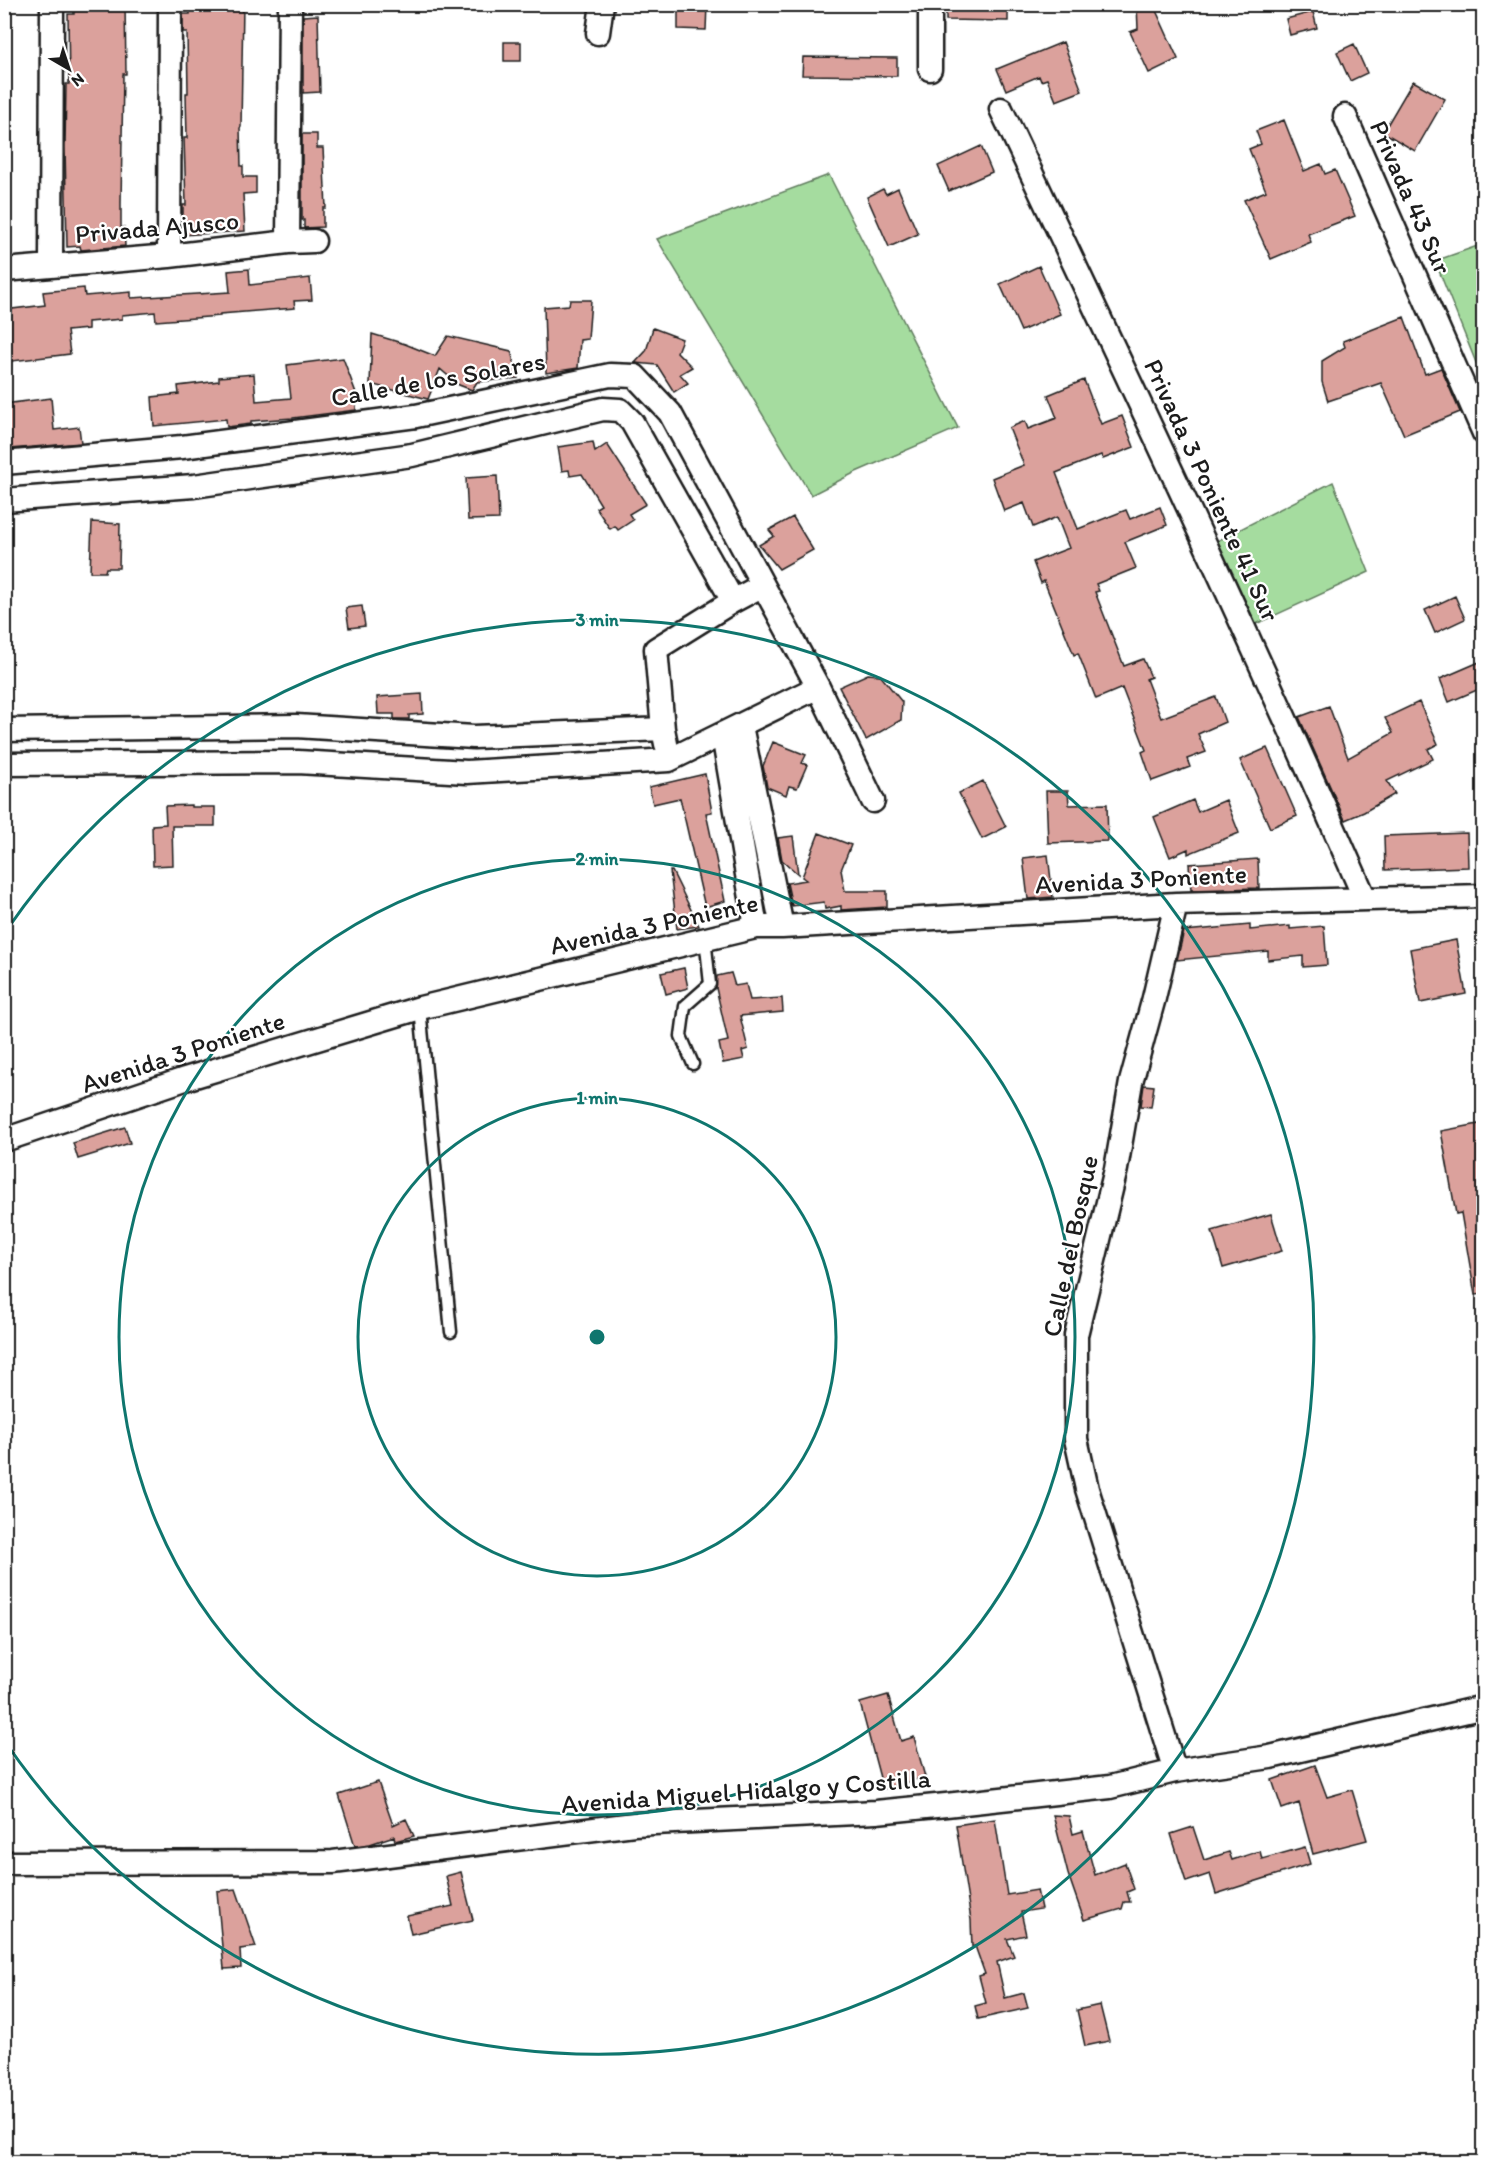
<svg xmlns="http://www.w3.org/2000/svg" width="1488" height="2167" font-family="Itim,sans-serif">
<rect width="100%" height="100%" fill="#fff"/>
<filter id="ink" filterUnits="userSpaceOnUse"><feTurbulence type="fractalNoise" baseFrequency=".0167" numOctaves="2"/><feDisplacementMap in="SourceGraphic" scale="12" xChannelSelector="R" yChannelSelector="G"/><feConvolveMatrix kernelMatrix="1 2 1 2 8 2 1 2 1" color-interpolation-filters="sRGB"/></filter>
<g filter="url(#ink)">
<path fill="#a5dc9f" stroke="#607c5e" stroke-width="1.5" d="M829,175l129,253 -102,44 -45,23 -154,-256z
M1483,244h1l-1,136 -48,-119z
M1333,482l36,90 -113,52 -39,-83z"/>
<path fill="#dba19c" stroke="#1c1c1c" stroke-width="1.5" d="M74,4h51l1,70h-3l-2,129v25l3,-1 1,19 -44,4 -1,-4 -13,1 -2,-100 1,-63h3l-1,-70h6z
M190,4h53l-2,123 -1,1 1,38h2v11h13v16l-13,1 2,37 -62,4v-30h3l-2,-67h3l-1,-45h2l-1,-61h-4v-18h7z
M678,4h29l-1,26 -28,-1z
M946,4h62v17l-62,-1z
M1137,4h16l25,55 -29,14 -19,-41 8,-3z
M1313,12l4,16 -27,7 -4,-16z
M318,15l2,77 -17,1v-77z
M504,42h17v19h-17z
M1063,42l19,49 -26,10 -9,-22 -6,2 -2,-5 -33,14 -9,-21z
M1354,44l13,29 -17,8 -13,-29z
M803,57l94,1v18l-95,-1z
M1413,81l32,18 -30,52 -32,-19z
M1284,120l20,51 17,-7 4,10 10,-4 20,46 -47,18 3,8 -40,17 -27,-59 22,-9 -17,-42 12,-5 -5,-13z
M302,134h15v14h6l3,60h-3v19l-19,1v-8h-2z
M981,146l11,26 -43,19 -11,-25z
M898,188l20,46 -29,13 -22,-50 16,-8 3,5z
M1039,266l21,48 -39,17 -21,-47z
M249,269l1,16 60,-7 2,22 -18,1 1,7 -75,6v2l-64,5 -1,-9 -33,3v4l-34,3v7l-21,2 3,23 -66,8v-52l41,-5 -2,-13 41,-4 1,8 46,-4v6l99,-6 -2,-21z
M570,300h21l-3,39 -8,1 -2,28 -32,5 -2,-66 25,-2z
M1404,317l21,57 16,-6 19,44 -56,23 -23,-52 -53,18 -6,-19v-21l23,-14 -2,-6z
M653,328l29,11 -5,13 15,15 -12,7 8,9 -14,9 -17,-27 -22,-2 11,-12z
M372,334l33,10 30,12 13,-20 63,15 7,27 -41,4 -5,8 -13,-5 -19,-16 -12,30 -58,-15z
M343,358l13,35v17l-63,8 -42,3v3l-24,3 -1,-8 -72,7 -2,-29 27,-3 -1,-8 41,-5v-4l35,-3 2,27 35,-3 -4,-33z
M1084,380l17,44 21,-8 12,31 -31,12 -2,-4 -45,18 22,56 48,-19 4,9 30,-12 7,18 -42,17 11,26 -40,16 3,7 -4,1 29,74 19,-7 8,18 -5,2 15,39 55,-21 9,25 -27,12 8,18 -19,7 3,8 -38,14 -10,-29 4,-2 -24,-62 -26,11 -18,-46 -4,2 -30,-74 -3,2 -8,-21 36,-14 -12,-31 -24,10 -9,-24 -20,8 -12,-33 32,-13 -15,-37 16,-7 3,8 29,-11 -9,-23z
M51,398l3,32 25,-3 2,16 -72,6 -5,-45z
M593,442l2,10 12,-8 39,60 -17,10 4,6 -15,10 -3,-4 -5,3 -14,-21 5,-3 -19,-31 -12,2 -1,-6 -7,1 -4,-24z
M497,476l2,43 -31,1 -2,-42z
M793,517l20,33 -34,19 -20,-24 15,-9 -5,-6z
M92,522l28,2 -1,44h-13l-1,4h-15z
M1455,596l10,23 -30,14 -10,-23z
M362,606l3,20 -16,2 -3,-20z
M1484,660v27l-35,15 -9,-23z
M868,674l12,1 22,27 -1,18 -35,20 -27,-53z
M422,694l1,20 -14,1v4h-15v-5h-16l-1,-17z
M1419,702l19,42 -10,5 5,10 -46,22 8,13 -31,18 -19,8 -46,-103 30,-11 19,52 45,-25 -8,-15z
M773,742l33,13 -4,8 5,2 -10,23 -8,-2 -3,9 -19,-8 -4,-21z
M1267,748l30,68 -27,12 -30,-68z
M705,774l7,38 -6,1 19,88 -20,6 -25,-109 -27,6 -4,-17z
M983,781l23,46 -24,12 -23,-46z
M1046,791h22l1,14 38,-1 1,37 -60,2z
M1193,800l5,12 28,-12 13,33 -51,21v-5l-18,8 -16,-40z
M191,805v2h24v19h-43l1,39 -20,1 -1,-41 14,-1 -1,-18z
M819,833l32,12 -10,25 4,21h42v16l-46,3v-4l-16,3 -1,-7 -32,4 -5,-23 19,-3 -4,-3z
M1467,833l1,34 -83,3 -1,-34z
M793,836l5,38 -16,-14 -4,-22z
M1048,855l5,42 -25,2 -5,-41z
M1258,859l1,29 -68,2 -2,-26z
M670,871h2l27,55 -22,3z
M1250,925v5l40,-4v3l34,-3 3,39 -24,2v-11l-35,4v-9l-91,9 7,-29z
M1456,940l10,54 -46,9 -10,-54z
M684,968l4,20 -22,6 -5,-21z
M731,973l4,13 11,-2 4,16 32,-2 1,14 -43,4 8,33 -6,2 2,8 -21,4 -4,-20 9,-2 -12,-53 1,-12z
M1144,1085l10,1 -3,21 -10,-1z
M1484,1123v171l-9,1 -14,-82 -5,1 -15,-83z
M125,1127l5,16 -52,16 -5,-16z
M1271,1214l11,37 -59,17 -11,-37z
M888,1695l13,46 13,-4 11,40 -42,12 -23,-86z
M1315,1765l12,32 25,-7 15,50 -54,14 -14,-51 -17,6 -10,-29z
M378,1782l15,43 13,-6 8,17 -19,5 -1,-5 -24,8 -15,2 -16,-51z
M1053,1815l16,1 4,18 10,-3 12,44 30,-12 9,26 -7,3 3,10h-6l-2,7 -38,11 -16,-46z
M995,1819l12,76 30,-5 4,19 -20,3 5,23 -19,4 7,17 -17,6 8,36 19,-5 4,15 -50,11 -3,-13 11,-3 -7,-27 6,-2 -10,-28 -3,1 -1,-27 -15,-95z
M1193,1827l11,33 25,-8 3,8 28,-9 2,8 43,-12 5,17 -94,30 -6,-20 -24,8 -15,-48z
M461,1872l12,48 -62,14 -4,-18 46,-10 -7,-30z
M236,1889l20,58 -16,2 1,19 -17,1 -7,-78z
M1100,2005l9,36 -24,5 -8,-36z"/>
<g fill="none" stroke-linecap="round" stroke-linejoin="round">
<defs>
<path id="lane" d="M420,1008l31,324
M693,1064l-12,-28 4,-30 25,-22 -5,-46"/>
<path id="street" d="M598,33l4,-29
M930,69v-65
M1001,109c124,262 248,524 364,790
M1345,116l139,317
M288,242l2,-238
M169,256l1,-252
M51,265l1,-261
M4,270l165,-14 119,-14 26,-1
M4,463l178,-16 234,-31 194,-41 25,1 35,37 148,274 55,114
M4,500l190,-14 218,-31 191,-46 17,1 12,12 101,179
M741,726l41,201
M4,730l292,-4 178,11 189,-8
M723,735l33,192
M666,744l-3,-15 -7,-80 77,-48 30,-16
M4,764l294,-2 169,10 202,-12 149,-73
M4,1140l181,-61 235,-71 336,-81h26l394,-23 308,-8
M1175,1771l-88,-282 -11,-50v-104l40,-166 15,-87 23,-84 22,-94
M4,1863l329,-1 301,-38 242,-12 70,-7 164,-18 65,-16 95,-14 214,-50"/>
</defs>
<use href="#lane" stroke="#1c1c1c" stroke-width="15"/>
<use href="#street" stroke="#1c1c1c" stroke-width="27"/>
<use href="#lane" stroke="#fff" stroke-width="10"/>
<use href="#street" stroke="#fff" stroke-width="22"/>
</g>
</g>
<g fill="none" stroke="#0f766e" stroke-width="3">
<circle cx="597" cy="1337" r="239"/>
<circle cx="597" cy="1337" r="478"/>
<path d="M6 931A717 717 0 1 1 6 1743"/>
</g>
<g text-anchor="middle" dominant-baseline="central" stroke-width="4.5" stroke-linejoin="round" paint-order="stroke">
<g font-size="26" fill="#1c1c1c" stroke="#fff">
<text transform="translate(1411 197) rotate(66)">Privada 43 Sur</text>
<text transform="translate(157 227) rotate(-5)">Privada Ajusco</text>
<text transform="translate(438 379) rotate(-10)">Calle de los Solares</text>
<text transform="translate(1212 490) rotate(65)">Privada 3 Poniente 41 Sur</text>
<text transform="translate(1141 879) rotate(-3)">Avenida 3 Poniente</text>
<text transform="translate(654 924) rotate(-12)">Avenida 3 Poniente</text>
<text transform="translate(183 1052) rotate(-18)">Avenida 3 Poniente</text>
<text transform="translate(1070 1246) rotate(-78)">Calle del Bosque</text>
<text transform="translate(746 1791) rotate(-4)">Avenida Miguel Hidalgo y Costilla</text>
</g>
</g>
<circle cx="597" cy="1337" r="9" fill="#0f766e" stroke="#fff" stroke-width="3"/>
<g font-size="18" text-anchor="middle" font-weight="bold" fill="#0f766e" stroke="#fff" stroke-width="4.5" stroke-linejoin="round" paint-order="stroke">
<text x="597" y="626">3 min</text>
<text x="597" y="865">2 min</text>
<text x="597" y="1104">1 min</text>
</g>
<rect width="1488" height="2167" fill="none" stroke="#fff" stroke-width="24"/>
<rect x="12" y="12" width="1464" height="2143" fill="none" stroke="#1c1c1c" stroke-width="2" filter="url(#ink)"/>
<g transform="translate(69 69) rotate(141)" stroke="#ffffff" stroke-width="4.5" paint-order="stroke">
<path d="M0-4.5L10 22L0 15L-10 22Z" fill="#1c1c1c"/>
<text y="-9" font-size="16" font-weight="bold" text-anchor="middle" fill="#1c1c1c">N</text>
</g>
</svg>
